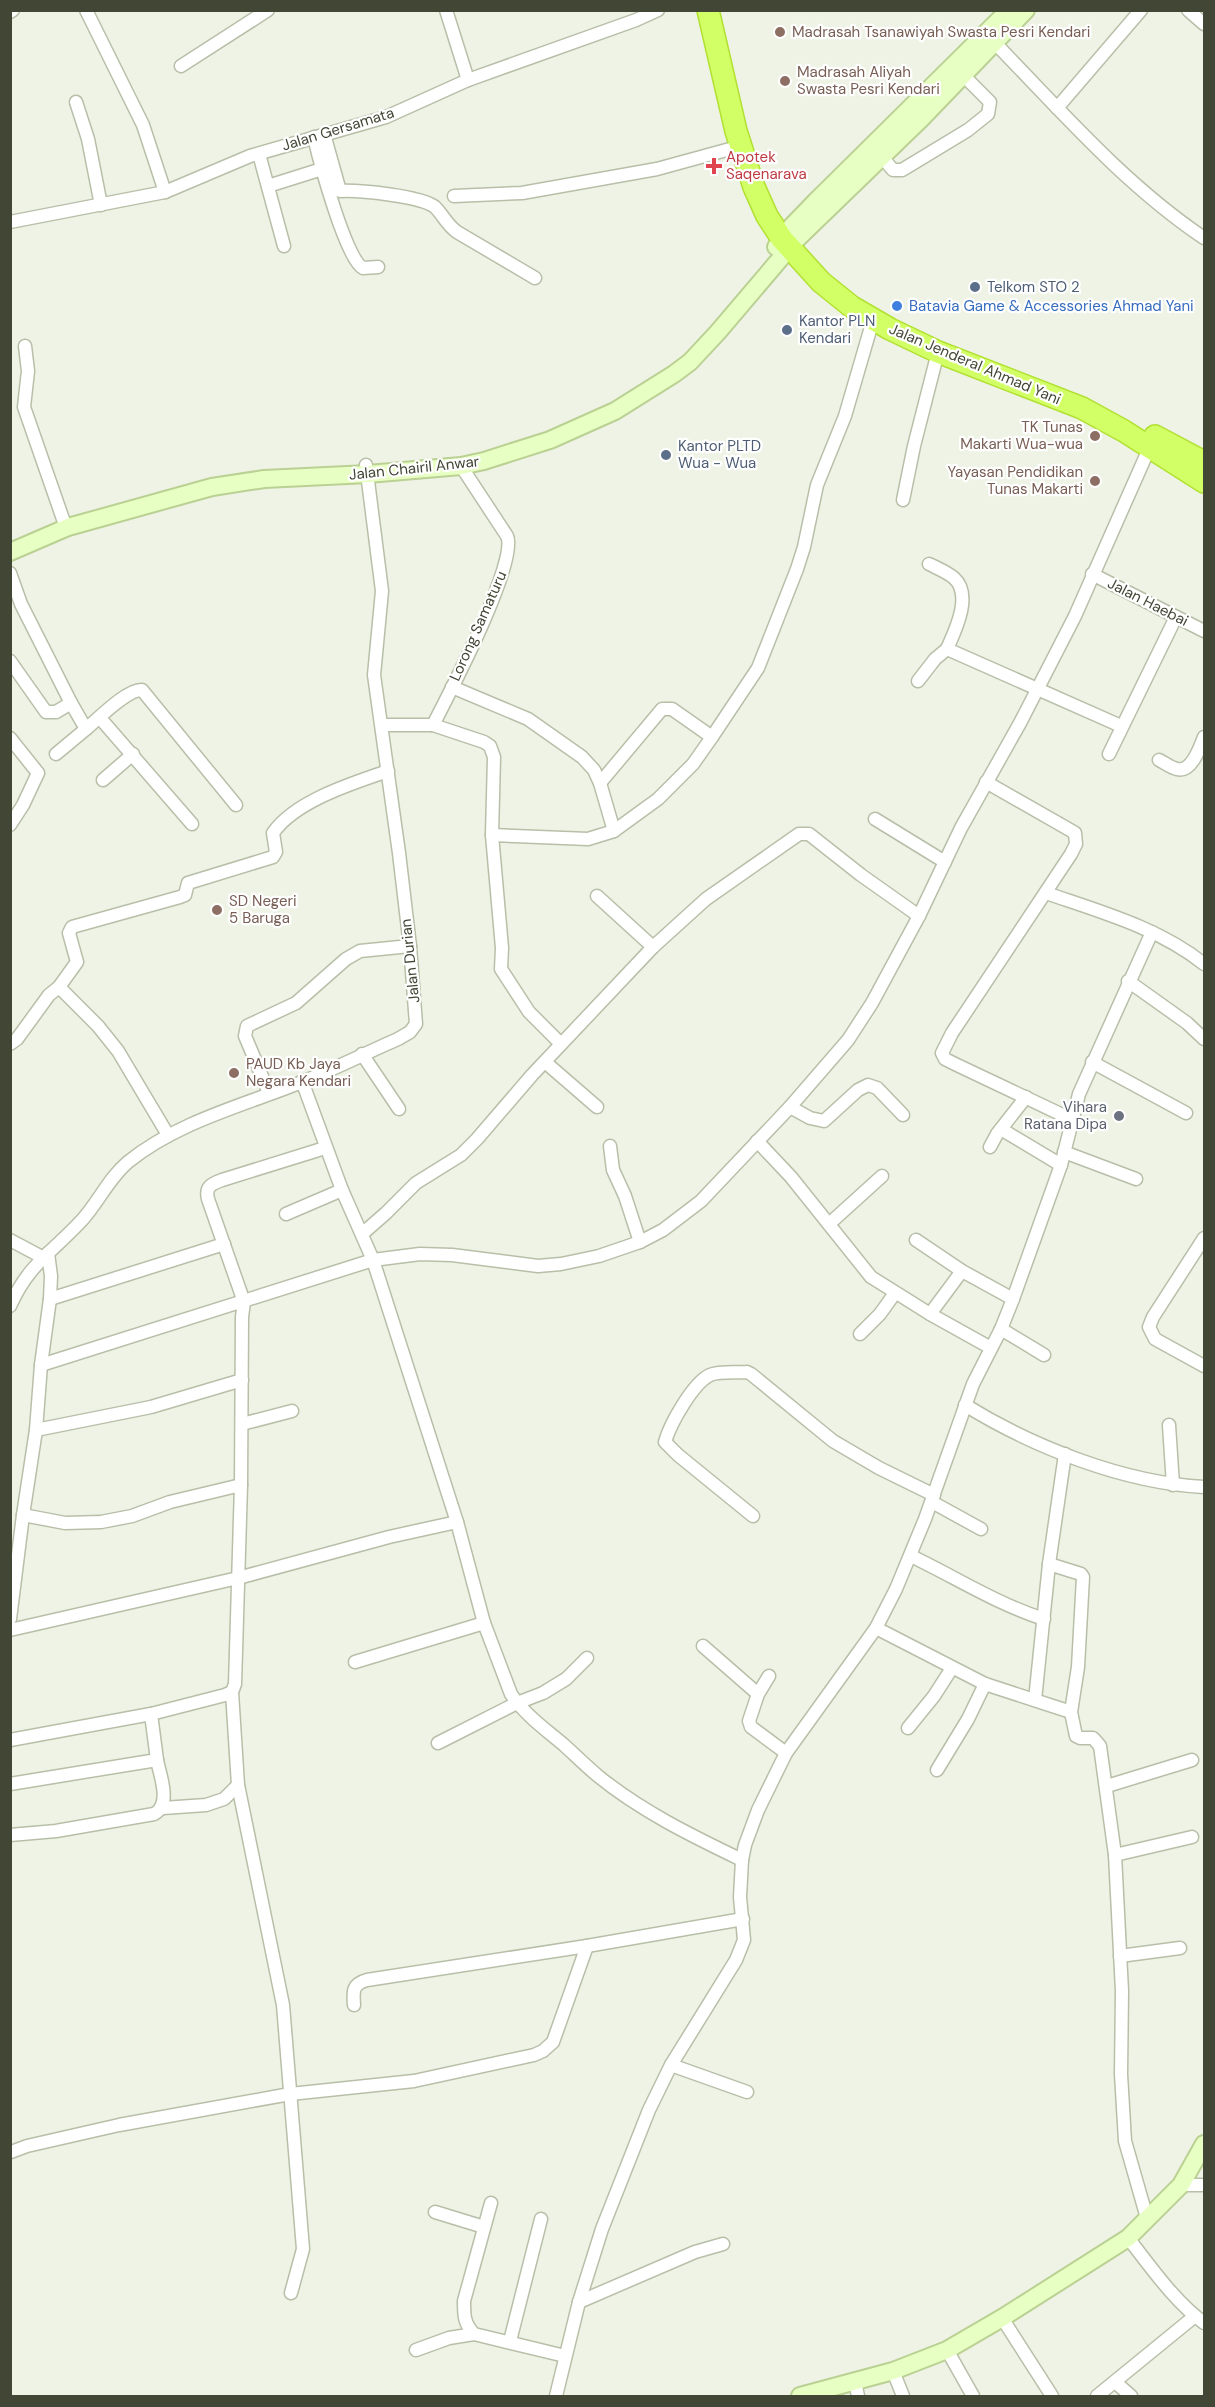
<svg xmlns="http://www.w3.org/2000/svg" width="1215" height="2407" font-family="'DM Sans',sans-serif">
	<rect width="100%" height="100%" fill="#eff3e6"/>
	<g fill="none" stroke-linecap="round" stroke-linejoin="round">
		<defs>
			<g id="street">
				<path d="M86,10l57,115 22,67"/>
				<path d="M446,10l22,70"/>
				<path d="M1188,10l16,14"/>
				<path d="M10,12l3,-2"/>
				<path d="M994,42c67,69 130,142 210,196"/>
				<path d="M181,66l87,-56"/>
				<path d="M76,102l12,37 13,66"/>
				<path d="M1057,108l84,-98"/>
				<path d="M324,134l16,57c19,-1 81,5 95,16 8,8 12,18 22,25l78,46"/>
				<path d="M314,137c5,22 32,123 49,131l15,-1"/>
				<path d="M259,154l25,92"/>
				<path d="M882,157l11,13h9l66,-40 20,-16 2,-12 -27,-27"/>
				<path d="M268,186l54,-17"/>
				<path d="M454,196l68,-3 135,-24 84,-23"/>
				<path d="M10,222l155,-30 85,-36 136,-39 82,-37 168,-60 22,-10"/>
				<path d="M25,346l3,25 -4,36 40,115"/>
				<path d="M903,500l11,-54 24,-94"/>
				<path d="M929,564c8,4 18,8 25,14 19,17 1,53 -7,71l174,77"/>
				<path d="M10,573l11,31 50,99 -15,9h-10l-36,-51"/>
				<path d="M1092,574l112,57"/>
				<path d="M918,681l17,-22 12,-10"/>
				<path d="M452,687l76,32 54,38 12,13 6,13 14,48"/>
				<path d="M71,703l15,26c12,-10 41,-40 56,-39l94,115"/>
				<path d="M100,718l92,106"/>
				<path d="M382,725h51l51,17 6,4 4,11 -2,78 10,113 -1,21 28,43 32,32"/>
				<path d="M433,725c15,-29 86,-164 74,-189l-46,-70"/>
				<path d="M10,738l28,35 -15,32 -13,20"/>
				<path d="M56,754l30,-25"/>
				<path d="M1109,754l67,-137"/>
				<path d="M1159,760c6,3 12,8 18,9 15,4 23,-22 27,-32"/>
				<path d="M103,780l30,-26"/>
				<path d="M986,782l84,48 5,3 1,11 -5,10 -119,179 -10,20 3,6 12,6 116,55"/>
				<path d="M600,783l62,-74h10l40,28"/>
				<path d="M875,819l70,43"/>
				<path d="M492,835l96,4 26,-8 44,-32 35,-35 19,-27 46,-69 39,-99 7,-22 13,-62 28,-69 28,-96"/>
				<path d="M1046,893c55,19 113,35 158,71"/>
				<path d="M597,896l56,51"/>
				<path d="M1128,981l59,42 17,16"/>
				<path d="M59,987l18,-25 -8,-29 3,-6 108,-30 5,-2 3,-12 85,-26 3,-5 -3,-19c22,-32 80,-50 115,-62"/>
				<path d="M10,1044l7,-5 32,-44 10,-8 39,39 20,25 50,84"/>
				<path d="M362,1054l37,55"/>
				<path d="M545,1062l52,45"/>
				<path d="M1092,1062l94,51"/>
				<path d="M302,1081l40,109 31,70 84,262 27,101 27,71c13,20 34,35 53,51 11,10 22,21 34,31 43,35 94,60 144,84"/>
				<path d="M269,1093l-24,-57 2,-10 49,-23 50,-44 14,-8 50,-5"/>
				<path d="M790,1107l20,11 14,3 34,-31 10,-5 9,3 26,27"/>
				<path d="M1001,1129l60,36"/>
				<path d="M757,1141l34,36 80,100 59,37 61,34"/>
				<path d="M610,1146l3,24 12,26 15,46"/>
				<path d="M990,1147l7,-13 29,-37"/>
				<path d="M1064,1152l72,27"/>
				<path d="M286,1214l56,-24"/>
				<path d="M829,1224l53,-48"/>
				<path d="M362,1234l24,-21 30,-30 45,-28 16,-16 55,-64 121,-128 53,-48 93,-65h10l52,41 58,41"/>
				<path d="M1204,1238l-51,79 -4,10 6,12 49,27"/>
				<path d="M10,1240l32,17"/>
				<path d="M916,1240l46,31 51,28"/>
				<path d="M48,1253l3,23 -1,23 174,-55"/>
				<path d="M10,1306c19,-43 43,-54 73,-87 16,-18 26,-41 45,-57 49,-40 116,-57 174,-80 32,-13 64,-29 96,-43l12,-7 6,-8 -6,-78 -11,-93 -25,-178 8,-84 -16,-126"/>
				<path d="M930,1314l32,-43"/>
				<path d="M1001,1329l43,26"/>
				<path d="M860,1334l20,-20 15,-21"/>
				<path d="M41,1365l9,-66"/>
				<path d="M965,1405c68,42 159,78 239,82"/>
				<path d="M242,1424l50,-13"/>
				<path d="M1169,1425l4,60"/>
				<path d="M36,1430l115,-23 91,-27"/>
				<path d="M932,1502l49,27"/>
				<path d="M23,1515l42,8 36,-1 31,-6 38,-14 71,-17"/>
				<path d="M753,1516l-75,-61 -13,-13c5,-18 28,-59 45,-67 9,-4 26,-2 37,-3l4,2 82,67 46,27 55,27"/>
				<path d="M911,1556c44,21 86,48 133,63"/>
				<path d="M1049,1564l16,-110"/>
				<path d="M10,1619l13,-104 13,-85 5,-65 332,-105 47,-6 32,1 86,11 23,-2 38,-8 41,-14 23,-12 38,-29 89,-94 58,-67 24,-37 47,-87 42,-88 59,-105 55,-107 77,-174"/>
				<path d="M876,1628l109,56 86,28"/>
				<path d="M10,1630l228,-52 151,-41 68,-15"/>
				<path d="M703,1646l55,48"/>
				<path d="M355,1662l129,-39"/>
				<path d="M769,1676l-11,18 -9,27 2,6 35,26"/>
				<path d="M232,1692l6,93 45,220 20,244 -12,44"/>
				<path d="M1035,1700l14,-136 32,10 2,3 -5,90 -7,45 5,24 4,2h13l7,8 15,109 7,136 -1,83 4,67 22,77"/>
				<path d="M151,1714l74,-19 7,-3 3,-8 6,-199 1,-168 2,-15 -36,-103c-3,-12 3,-15 14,-19l103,-32"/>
				<path d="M908,1728l26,-32 18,-28"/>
				<path d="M10,1740l141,-26 6,46 -147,24"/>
				<path d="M438,1743l79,-40 26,-10 23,-14 21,-21"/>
				<path d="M937,1770l31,-51 17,-35"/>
				<path d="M1107,1786l85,-26"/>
				<path d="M163,1808l43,-3 18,-6 14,-14"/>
				<path d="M10,1835l46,-4 98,-17c18,-10 6,-38 3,-54"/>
				<path d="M1115,1855l77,-18"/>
				<path d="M1120,1956l60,-8"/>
				<path d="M354,2005c-1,-13 -2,-21 13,-25l220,-34 156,-27"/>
				<path d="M671,2065l76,27"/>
				<path d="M11,2152l16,-6 92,-21 171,-31 124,-13 120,-26 9,-4 10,-9 34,-96"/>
				<path d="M1181,2185h23"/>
				<path d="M491,2203l-27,98c0,15 0,22 10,33l91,22"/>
				<path d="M435,2212l49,15"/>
				<path d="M1128,2238c23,29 46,63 76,85"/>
				<path d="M579,2302l116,-50 28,-8"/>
				<path d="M1002,2318l50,78"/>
				<path d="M510,2341l31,-122"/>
				<path d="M416,2350l33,-12 25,-4"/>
				<path d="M947,2350l26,46"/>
				<path d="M893,2371l10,25"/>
				<path d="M855,2382l3,14"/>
				<path d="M1115,2382l16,14"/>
				<path d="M556,2396l23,-94 23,-73 47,-119 22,-45 65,-105 8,-20 -4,-43 2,-37 3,-15 13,-35 28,-57 90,-125 20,-39 29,-70 48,-135 28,-55 12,-30 48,-134 18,-71 73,-162"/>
				<path d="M1097,2396l98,-80"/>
			</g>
			<g id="secondary">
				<path d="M776,247l13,-18 27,-28 193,-191"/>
				<path d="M10,552l58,-25 144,-40 52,-8 104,-5 93,-8 23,-5 66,-21 65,-29 59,-37 16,-12 28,-30 79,-93 125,-121 104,-108"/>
				<path d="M800,2396l93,-25 54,-21 55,-32 126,-80 53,-53 23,-41"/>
			</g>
			<g id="highway">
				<path d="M708,10l28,121 18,56 13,29 15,23 39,43 31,25 38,22 48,23 144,56 42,23 80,51"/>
				<path d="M1155,436l49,26"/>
			</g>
		</defs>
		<use href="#street" stroke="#b8bfa8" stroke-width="15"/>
		<use href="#secondary" stroke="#bad193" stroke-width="20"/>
		<use href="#highway" stroke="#b2e033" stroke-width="24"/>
		<use href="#street" stroke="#fff" stroke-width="12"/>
		<use href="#secondary" stroke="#e8ffc4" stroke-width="16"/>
		<use href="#highway" stroke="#d1ff65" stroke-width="21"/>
	</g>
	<g fill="#8d6e63" stroke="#fff" stroke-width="2">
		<circle cx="780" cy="32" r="6"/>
		<circle cx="785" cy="81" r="6"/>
		<circle cx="1095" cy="436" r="6"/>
		<circle cx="1095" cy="481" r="6"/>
		<circle cx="217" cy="910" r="6"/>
		<circle cx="234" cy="1073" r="6"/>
	</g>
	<path fill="#e0444e" stroke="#fff" stroke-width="2" d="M711 157h6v6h6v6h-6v6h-6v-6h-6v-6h6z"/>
	<g fill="#5c6f8a" stroke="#fff" stroke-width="2">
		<circle cx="975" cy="287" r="6"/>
		<circle cx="787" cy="330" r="6"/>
		<circle cx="666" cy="455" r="6"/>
	</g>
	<circle fill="#3f7fe0" stroke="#fff" stroke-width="2" cx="897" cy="306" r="6"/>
	<circle fill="#6b7280" stroke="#fff" stroke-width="2" cx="1119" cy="1116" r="6"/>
	<g text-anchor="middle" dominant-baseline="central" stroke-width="4.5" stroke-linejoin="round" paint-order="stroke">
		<g font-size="15" fill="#785e54" stroke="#fff" text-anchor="start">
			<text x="792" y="32">Madrasah Tsanawiyah Swasta Pesri Kendari</text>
			<text x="797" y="72">Madrasah Aliyah<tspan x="797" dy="17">Swasta Pesri Kendari</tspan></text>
			<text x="1083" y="427" text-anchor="end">TK Tunas<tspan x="1083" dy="17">Makarti Wua-wua</tspan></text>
			<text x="1083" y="472" text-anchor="end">Yayasan Pendidikan<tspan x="1083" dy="17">Tunas Makarti</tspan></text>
			<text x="229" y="901">SD Negeri<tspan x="229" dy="17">5 Baruga</tspan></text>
			<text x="246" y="1064">PAUD Kb Jaya<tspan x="246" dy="17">Negara Kendari</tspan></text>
		</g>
		<g font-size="15" fill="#424635" stroke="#fff">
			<text transform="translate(338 129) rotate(-17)">Jalan Gersamata</text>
			<text transform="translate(975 364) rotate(23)">Jalan Jenderal Ahmad Yani</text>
			<text transform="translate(414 468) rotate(-6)">Jalan Chairil Anwar</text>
			<text transform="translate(1148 602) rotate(27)">Jalan Haebai</text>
			<text transform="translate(478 626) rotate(-66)">Lorong Samaturu</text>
			<text transform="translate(410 961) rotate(-96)">Jalan Durian</text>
		</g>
		<g font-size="15" fill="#be3a42" stroke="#fff" text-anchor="start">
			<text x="726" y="157">Apotek<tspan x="726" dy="17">Saqenarava</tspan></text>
		</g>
		<g font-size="15" fill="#4e5e75" stroke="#fff" text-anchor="start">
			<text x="987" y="287">Telkom STO 2</text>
			<text x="799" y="321">Kantor PLN<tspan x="799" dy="17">Kendari</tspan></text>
			<text x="678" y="446">Kantor PLTD<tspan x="678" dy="17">Wua - Wua</tspan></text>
		</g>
		<g font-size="15" fill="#366cbe" stroke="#fff" text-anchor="start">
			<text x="909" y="306">Batavia Game &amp; Accessories Ahmad Yani</text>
		</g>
		<g font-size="15" fill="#5b616d" stroke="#fff" text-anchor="end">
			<text x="1107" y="1107">Vihara<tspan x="1107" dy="17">Ratana Dipa</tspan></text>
		</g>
	</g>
	<rect width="1215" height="2407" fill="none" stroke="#424635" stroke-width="24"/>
</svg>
